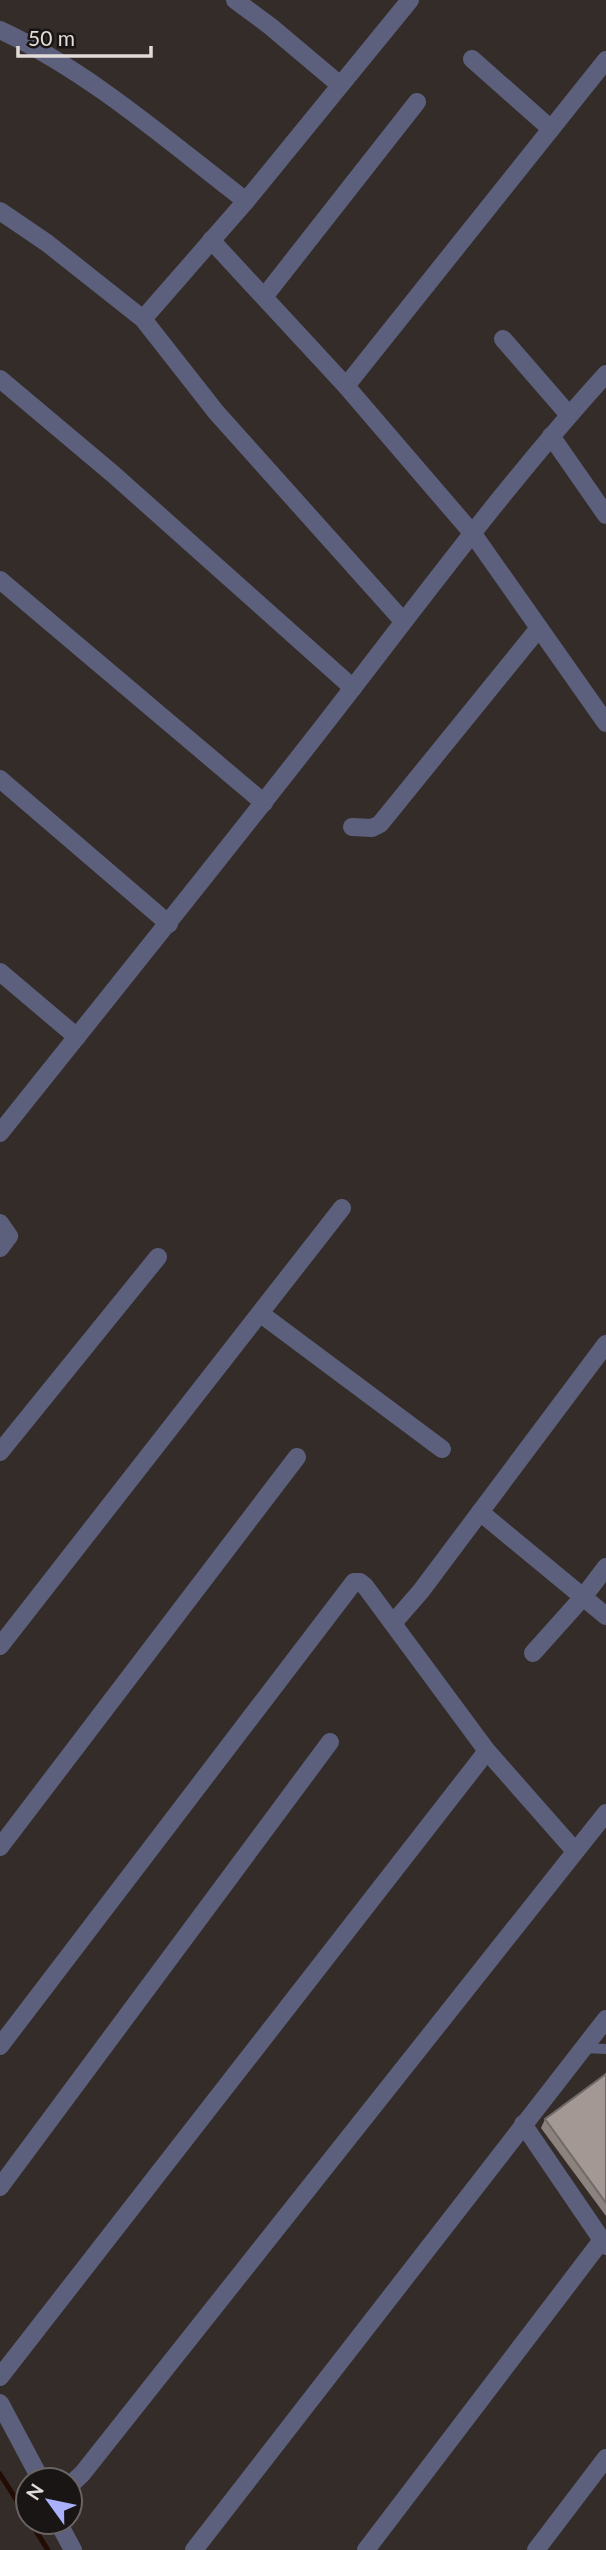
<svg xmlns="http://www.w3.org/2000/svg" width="606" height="2550" font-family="Lato,sans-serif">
	<rect width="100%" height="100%" fill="#342c28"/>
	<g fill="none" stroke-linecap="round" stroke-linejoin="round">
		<g stroke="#220c04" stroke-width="5">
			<path d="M0,2474l28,44"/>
			<path d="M30,2522l18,28"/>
		</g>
		<path stroke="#5d607d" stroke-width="10" d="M583,2048l23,1"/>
		<g stroke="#5d607d" stroke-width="18">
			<path d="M235,0l35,26 70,59"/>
			<path d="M0,30c90,42 168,111 246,171"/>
			<path d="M472,59l79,70"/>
			<path d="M0,211l47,32 96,76 73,93 187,209"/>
			<path d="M211,240l135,146 127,148 133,189"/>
			<path d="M264,297l153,-195"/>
			<path d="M143,319l103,-118 164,-201"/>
			<path d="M503,339l66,76"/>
			<path d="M0,379l113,95 240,214"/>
			<path d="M346,386l260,-326"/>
			<path d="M551,436l55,79"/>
			<path d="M0,580l264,223"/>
			<path d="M0,779l169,145"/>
			<path d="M352,827l20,1 8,-4 159,-196"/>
			<path d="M0,972l77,65"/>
			<path d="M0,1133c110,-138 220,-274 328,-413 91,-117 179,-237 278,-346"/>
			<path d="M0,1223l9,13 -9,12"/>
			<path d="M261,1314l181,135"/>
			<path d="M0,1452l158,-195"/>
			<path d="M480,1512l126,104"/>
			<path d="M394,1622l27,-31 185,-247"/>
			<path d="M0,1646l342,-438"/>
			<path d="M533,1653l51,-57 22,-29"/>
			<path d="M0,1847l297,-390"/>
			<path d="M0,2046l354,-464h6l5,4 122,165 88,100"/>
			<path d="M523,2124l83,122"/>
			<path d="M0,2187l330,-445"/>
			<path d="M0,2377l487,-626"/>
			<path d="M0,2403l41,77"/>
			<path d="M70,2485l12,-11 524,-661"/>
			<path d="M58,2522l15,28"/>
			<path d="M194,2550l412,-531"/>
			<path d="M366,2550l236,-310"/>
			<path d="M536,2550l70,-92"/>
		</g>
	</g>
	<path fill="#8c837f" d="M606,2074v142l-65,-88 4,-9z"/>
	<path fill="#a39894" stroke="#726a68" stroke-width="2" d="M606,2074v129l-61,-84z"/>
	<g transform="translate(49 2501) rotate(303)"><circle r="33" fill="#191514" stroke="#696463" stroke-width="2"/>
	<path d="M0-5L12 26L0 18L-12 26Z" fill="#a9b0fc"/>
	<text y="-10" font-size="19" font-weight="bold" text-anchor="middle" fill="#e1dbd9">N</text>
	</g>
	<path d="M18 46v10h133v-10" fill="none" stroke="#e1dbd9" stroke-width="3.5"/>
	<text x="28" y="46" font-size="21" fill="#e1dbd9" stroke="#191514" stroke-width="5" paint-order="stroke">50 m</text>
</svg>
